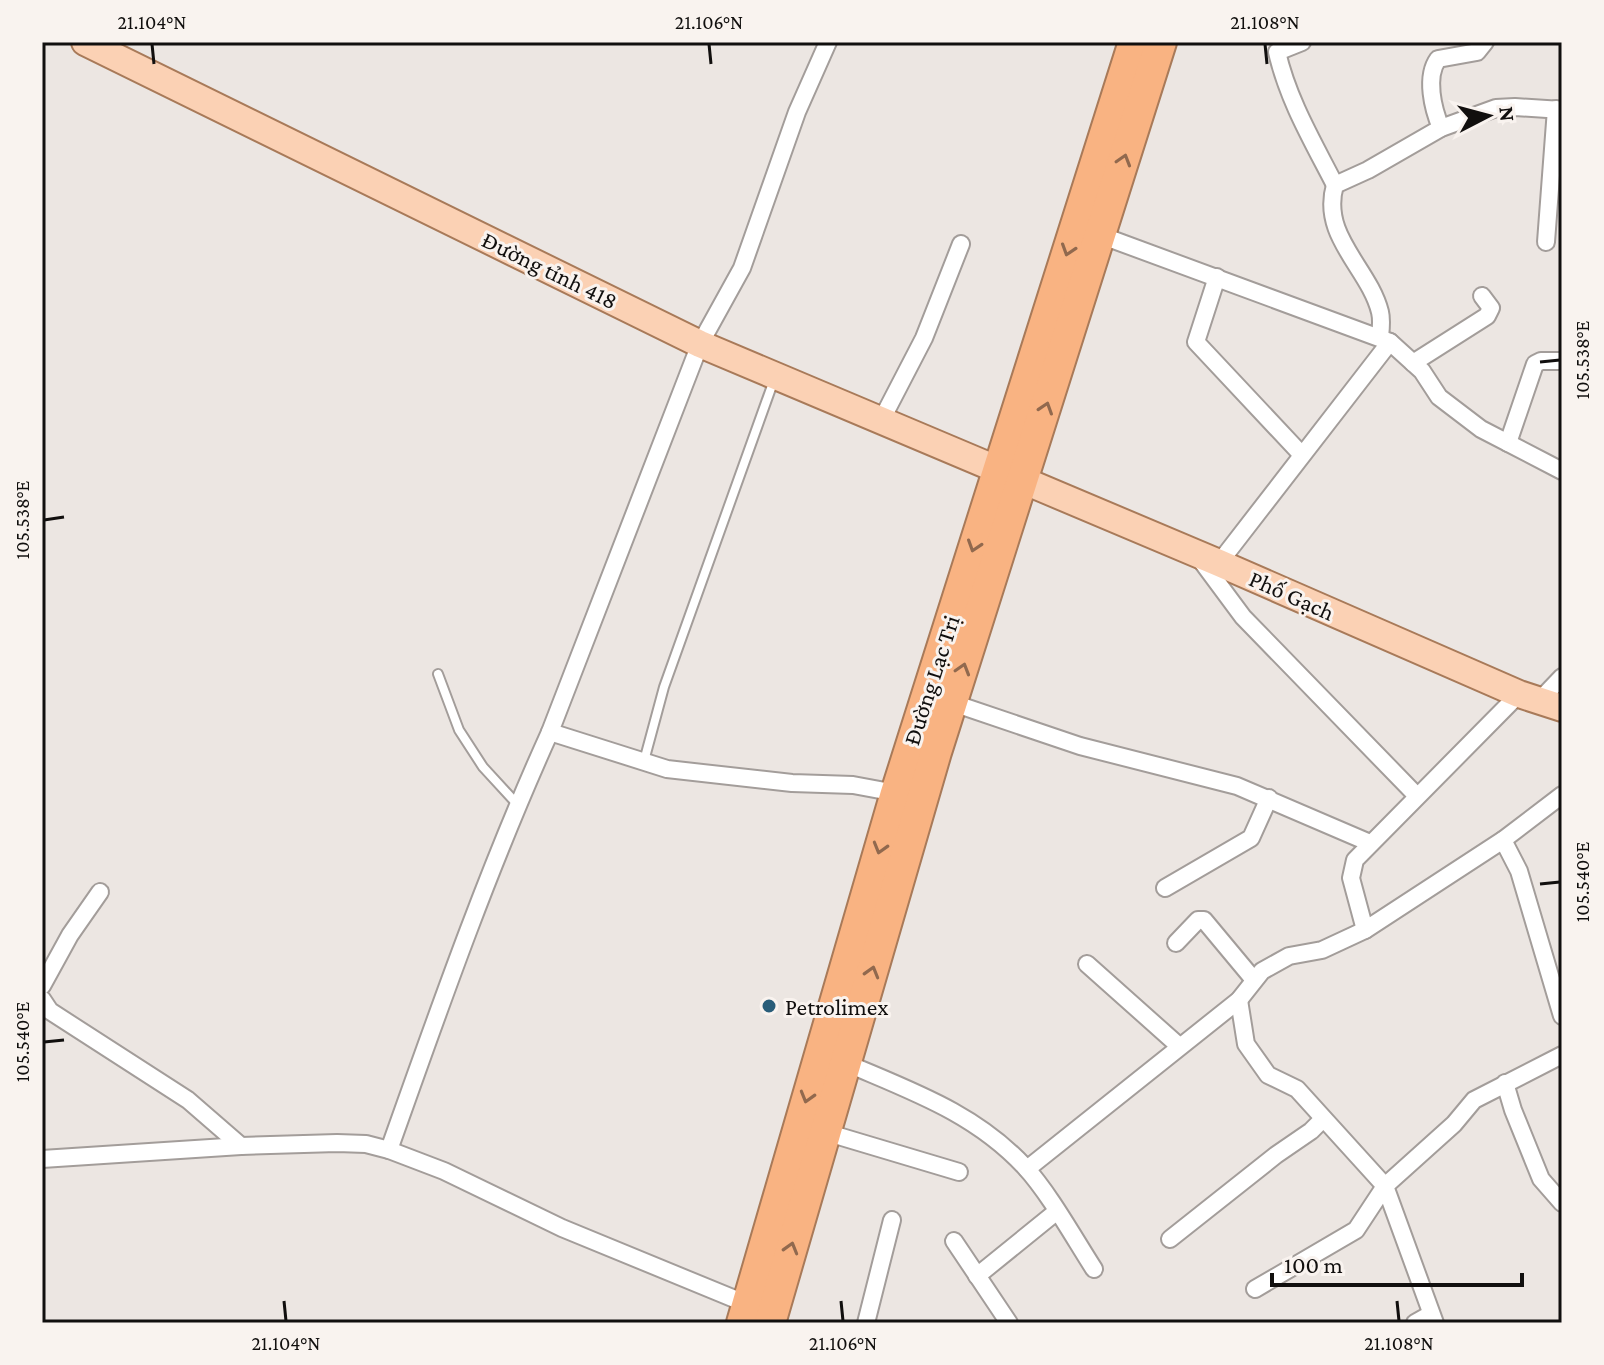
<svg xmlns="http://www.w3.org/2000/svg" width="1604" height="1365" font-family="'Crimson Pro',serif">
	<rect width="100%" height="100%" fill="#ece6e2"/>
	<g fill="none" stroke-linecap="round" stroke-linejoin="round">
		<defs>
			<g id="lane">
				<path d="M438,674l21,56 24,37 34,37"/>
				<path d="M644,761l20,-74 110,-307"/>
			</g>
			<g id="street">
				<path d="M828,42l-31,70 -55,156 -42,76 -150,388 117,37 125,14 61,2 43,8"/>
				<path d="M1302,42l-25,10c11,48 36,90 58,133"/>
				<path d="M1441,128c-8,-19 -16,-51 -3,-69l39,-7 8,-10"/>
				<path d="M1100,235l290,107 32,29 17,26 42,32 81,42"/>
				<path d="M1546,242l10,-133"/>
				<path d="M1217,277l-21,65 106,113"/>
				<path d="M1380,337c1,-9 2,-17 0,-25 -11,-44 -60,-76 -45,-127l33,-15 73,-42 55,-20 19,-1 47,3"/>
				<path d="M1413,363l74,-47 4,-8 -9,-12"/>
				<path d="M882,419l42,-81 37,-94"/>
				<path d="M1508,443l27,-79 6,-3h21"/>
				<path d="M1197,555l46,62 174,179"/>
				<path d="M1219,563l171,-221"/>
				<path d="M1539,701l23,-24"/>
				<path d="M953,703l127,43 157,40 133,57"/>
				<path d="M1503,840l16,31 43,145"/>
				<path d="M1165,888l86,-50 18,-40"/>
				<path d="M1365,930l-14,-52 4,-18 164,-166"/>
				<path d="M1176,943l22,-23h6l50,60"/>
				<path d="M1087,964l92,82"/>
				<path d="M42,986l28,-51 30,-43"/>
				<path d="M42,999l8,12 138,89 53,46"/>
				<path d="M1239,1000l7,44 22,31 29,14 88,97 -29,44 -101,59"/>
				<path d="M846,1063c65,28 129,50 179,104 24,26 49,71 69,102"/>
				<path d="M1505,1083l8,27 28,69 21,24"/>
				<path d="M825,1132l134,40"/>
				<path d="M389,1150c50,-141 99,-281 161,-418"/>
				<path d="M42,1159l199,-13 96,-3 29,1 23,6 55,21 118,57 185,76"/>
				<path d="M1027,1169l212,-169 23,-29 27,-15 33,-6 43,-20 138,-90 59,-45"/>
				<path d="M1170,1239l106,-84 35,-24 12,-12"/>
				<path d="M954,1241l55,82"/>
				<path d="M977,1276l79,-64"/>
				<path d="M866,1323l26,-103"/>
				<path d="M1415,1323l16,-9"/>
				<path d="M1435,1323l-50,-137 69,-62 20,-24 88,-45"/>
			</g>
			<path id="primary" d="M85,42l615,302 519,219 300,131 43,14"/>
			<g id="highway">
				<path d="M742,1323l154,-530 238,-751"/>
				<path d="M770,1323l166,-571 225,-710"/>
			</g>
		</defs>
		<use href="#lane" stroke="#a39d9a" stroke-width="12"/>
		<use href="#street" stroke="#a39d9a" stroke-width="20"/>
		<use href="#primary" stroke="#a87a59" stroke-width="30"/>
		<use href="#highway" stroke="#a87a59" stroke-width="34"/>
		<use href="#lane" stroke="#fff" stroke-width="8"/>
		<use href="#street" stroke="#fff" stroke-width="16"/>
		<use href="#primary" stroke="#fbd1b4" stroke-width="26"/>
		<use href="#highway" stroke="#f9b382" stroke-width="30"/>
	</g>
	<defs><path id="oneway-chevron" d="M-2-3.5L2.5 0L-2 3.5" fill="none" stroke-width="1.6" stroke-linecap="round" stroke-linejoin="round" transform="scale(2)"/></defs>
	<g stroke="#91694e">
		<use href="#oneway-chevron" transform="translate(1124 160) rotate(-73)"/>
		<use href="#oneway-chevron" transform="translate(1068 250) rotate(108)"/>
		<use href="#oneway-chevron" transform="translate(1046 408) rotate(-72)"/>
		<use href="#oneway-chevron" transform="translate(974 546) rotate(108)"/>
		<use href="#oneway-chevron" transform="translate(963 669) rotate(-73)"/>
		<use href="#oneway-chevron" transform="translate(880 848) rotate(106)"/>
		<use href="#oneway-chevron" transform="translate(872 972) rotate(-74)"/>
		<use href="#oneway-chevron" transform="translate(807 1097) rotate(106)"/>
		<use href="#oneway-chevron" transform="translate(791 1248) rotate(-74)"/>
	</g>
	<path fill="none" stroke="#110f0e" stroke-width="3" d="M152,44l2,20M709,44l2,20M1265,44l2,20M1540,362l20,-2M44,520l20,-3M1540,884l20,-2M44,1042l20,-2M284,1301l2,20M841,1301l2,20M1397,1301l2,20"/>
	<circle fill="#295d79" stroke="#f9f3ef" stroke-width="3" cx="769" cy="1006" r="8"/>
	<g text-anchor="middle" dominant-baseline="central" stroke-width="6" stroke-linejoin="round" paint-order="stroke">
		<g font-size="24" fill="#110f0e" stroke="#f9f3ef">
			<text transform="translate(550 270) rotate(26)">Đường tỉnh 418</text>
			<text transform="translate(1292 595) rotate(24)">Phố Gạch</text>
			<text transform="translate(931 680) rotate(-72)">Đường Lạc Trị</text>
		</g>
		<g font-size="24" fill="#110f0e" stroke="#f9f3ef" text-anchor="start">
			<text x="785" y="1006">Petrolimex</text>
		</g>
	</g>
	<rect width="1604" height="1365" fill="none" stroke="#f9f3ef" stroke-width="88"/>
	<g transform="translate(1488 116) rotate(84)" stroke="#f9f3ef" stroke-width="6" paint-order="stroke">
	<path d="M0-6L14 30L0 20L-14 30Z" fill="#110f0e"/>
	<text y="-12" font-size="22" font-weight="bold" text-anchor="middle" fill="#110f0e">N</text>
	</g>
	<path d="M1272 1273v12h250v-12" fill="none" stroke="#110f0e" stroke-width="4"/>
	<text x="1284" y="1273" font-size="24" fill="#110f0e" stroke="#f9f3ef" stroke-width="6" paint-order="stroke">100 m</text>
	<rect x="44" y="44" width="1516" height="1277" fill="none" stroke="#110f0e" stroke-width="3"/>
	<g font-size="20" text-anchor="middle" fill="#110f0e">
		<text x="152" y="29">21.104°N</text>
		<text x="709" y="29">21.106°N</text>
		<text x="1265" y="29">21.108°N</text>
		<text transform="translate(1582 360) rotate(-90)" y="7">105.538°E</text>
		<text transform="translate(22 520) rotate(-90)" y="7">105.538°E</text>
		<text transform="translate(1582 882) rotate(-90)" y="7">105.540°E</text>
		<text transform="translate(22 1042) rotate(-90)" y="7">105.540°E</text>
		<text x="286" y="1350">21.104°N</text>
		<text x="843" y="1350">21.106°N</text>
		<text x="1399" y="1350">21.108°N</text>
	</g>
</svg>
